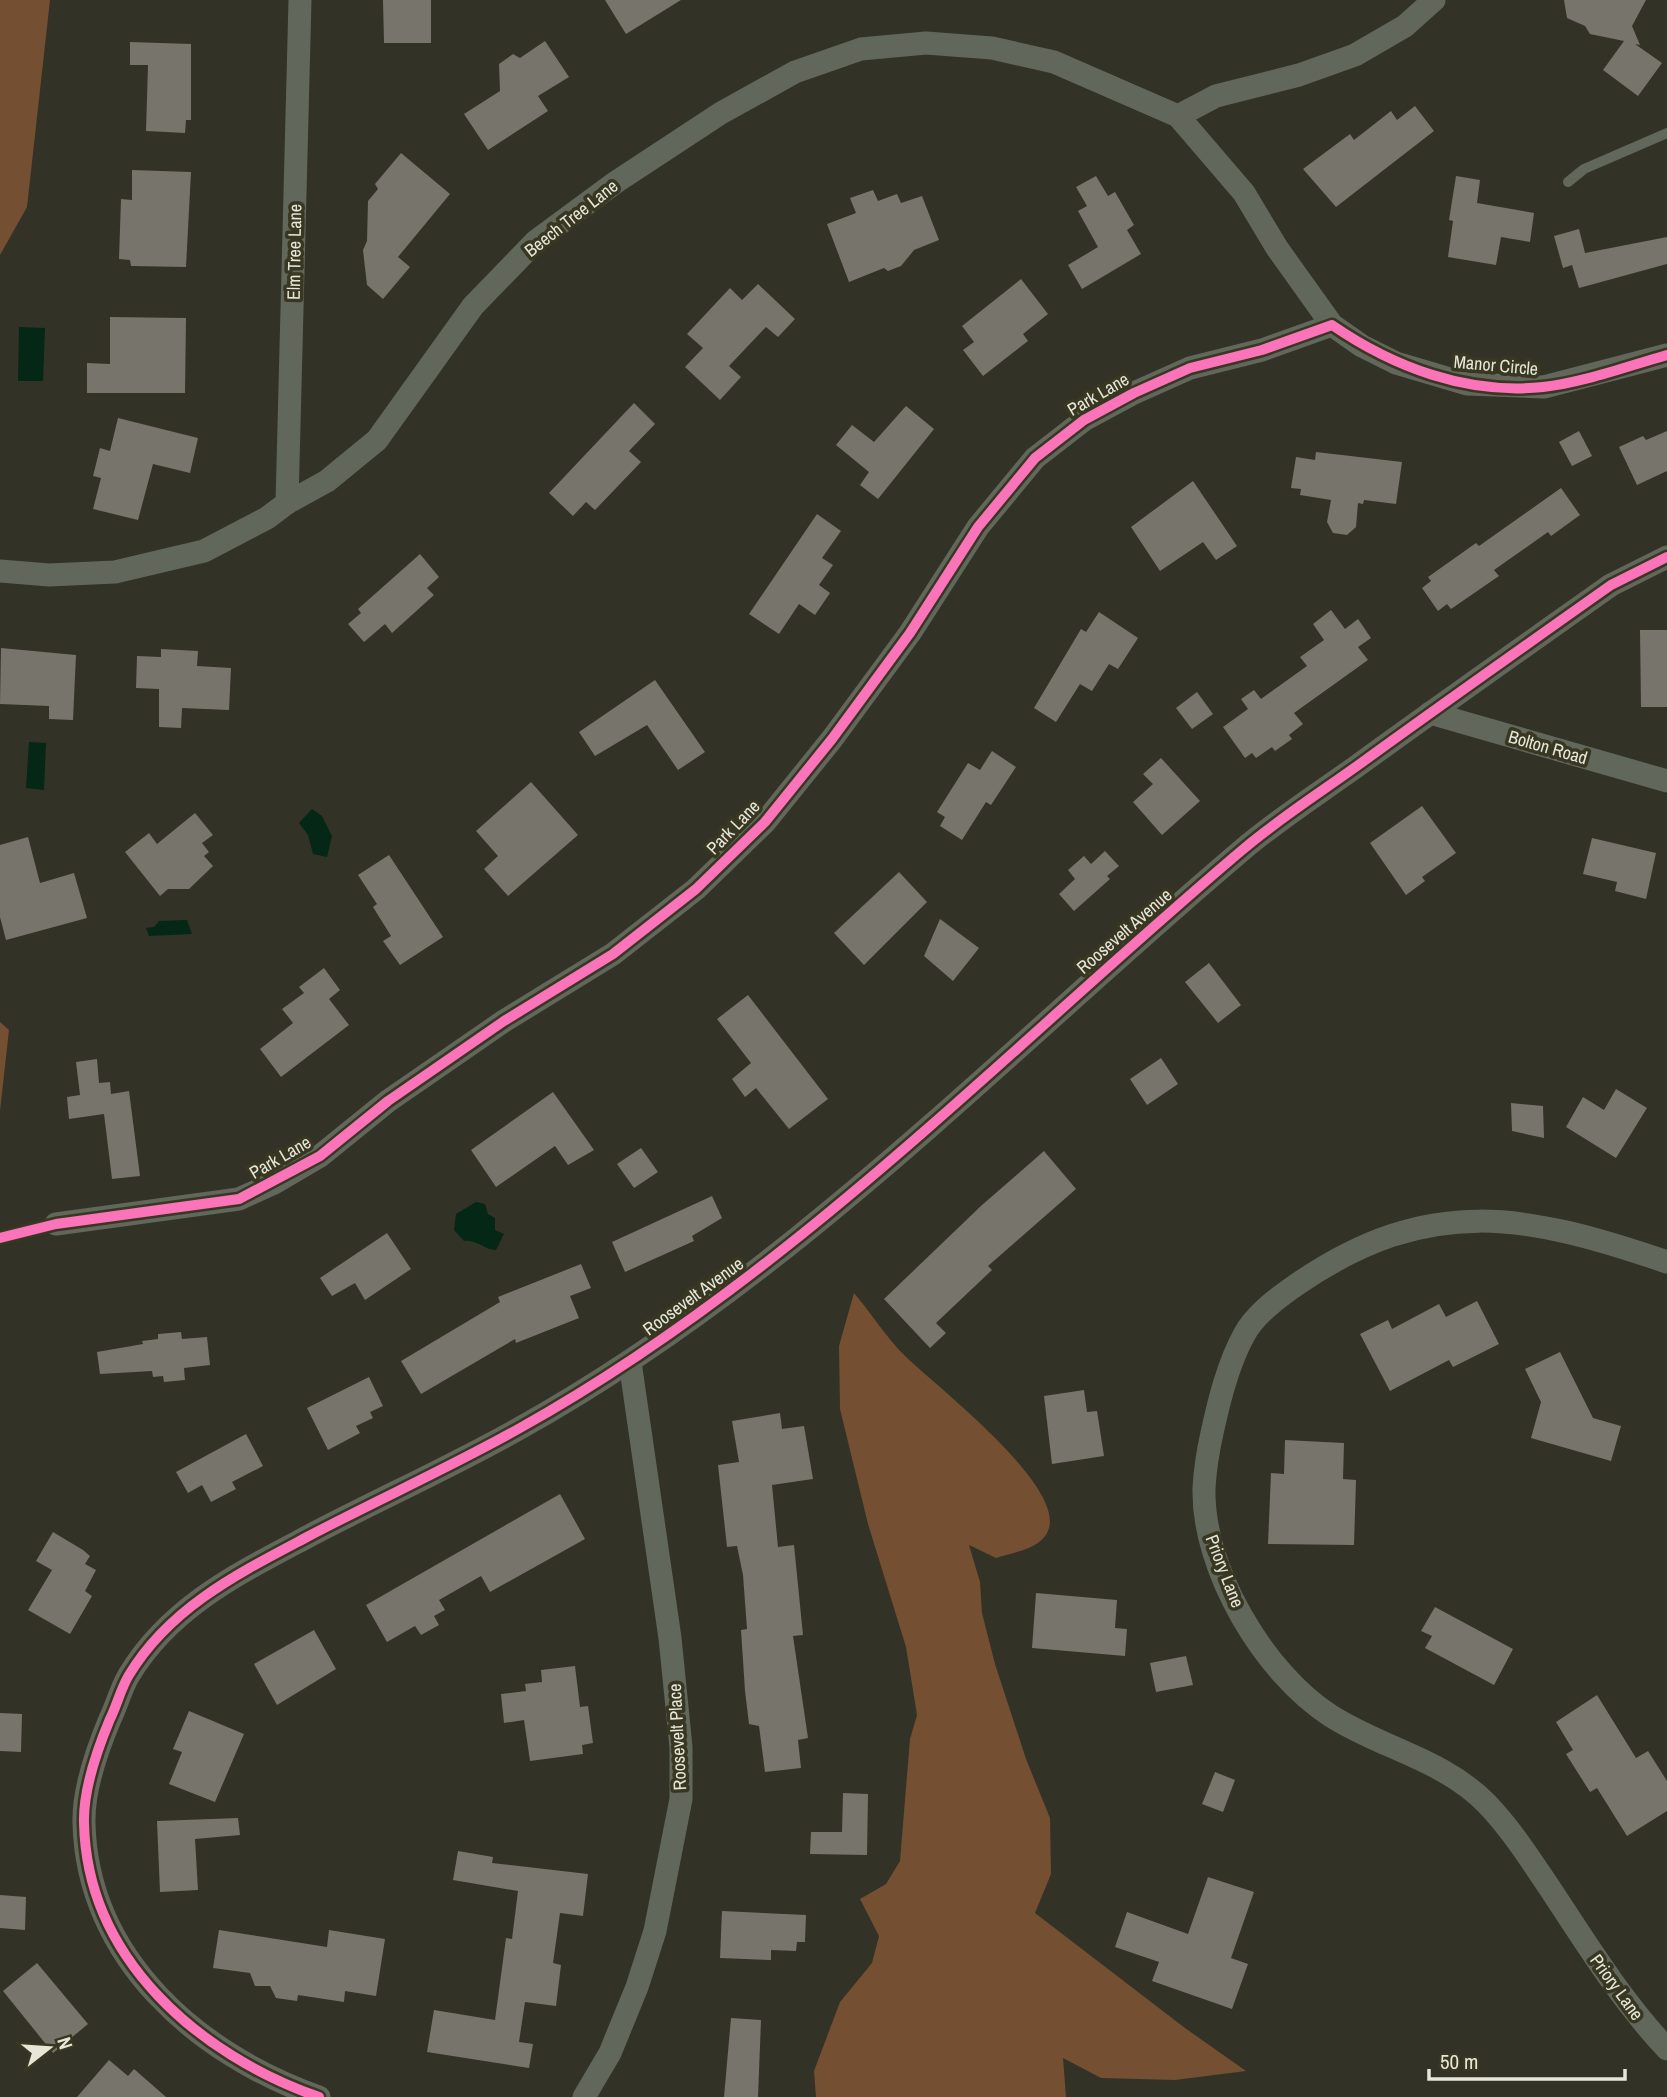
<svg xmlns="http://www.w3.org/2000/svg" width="1667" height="2097" font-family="'Archivo Narrow',sans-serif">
	<rect width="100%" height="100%" fill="#333227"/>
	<g fill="#744f32">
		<path d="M0,0h50l-23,207 -27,48z"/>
		<path d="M0,1022l9,8 -9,81z"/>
		<path d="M854,1293c17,20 32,44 51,63 31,30 157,127 144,172 -6,21 -35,24 -53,30l-27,-13 11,37 2,31 13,51 31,95 24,59 1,56 -16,39 150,115 61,43 -71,9 -74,-2 -38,-20 3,39h-250l-2,-26 26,-69 32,-39 7,-27 -19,-37 26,-15 14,-23 10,-122 7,-24 -11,-68 -38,-123 -28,-115 -1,-63z"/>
	</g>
	<g fill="#052715">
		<path d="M19,327l26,1 -2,53h-25z"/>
		<path d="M29,742l17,1 -2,47 -18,-2z"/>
		<path d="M312,809l10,7 10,20 -5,21 -14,-3 -5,-19 -9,-12z"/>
		<path d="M184,920h3l5,14 -43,2 -3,-8 8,-1 5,-6z"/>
		<path d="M476,1202l9,2 3,10 7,4v12l9,4 -8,16c-12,0 -19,-11 -32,-9l-10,-11 2,-16z"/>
	</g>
	<g fill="#77746b">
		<path d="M383,0h48v43h-47z"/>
		<path d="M605,0h76l-55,34z"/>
		<path d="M1564,0h82l-14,26 8,19 -5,-1 27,19 -24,33 -35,-26 21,-29 -34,-7 -5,-8 -18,-8z"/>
		<path d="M545,41l24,36 -31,19 10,15 -60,39 -24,-36 36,-23 -1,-27 14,-10 7,4z"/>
		<path d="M130,42l61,2v76h-5l-1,13 -39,-2 2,-66h-18z"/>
		<path d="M1415,106l19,25 -98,76 -33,-38 47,-35 4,6 37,-29 6,9z"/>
		<path d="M401,153l49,41 -52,63 12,10 -27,32 -16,-14 -4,-35 4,-9 1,-40 10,-12 -3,-5z"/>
		<path d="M132,170l59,2 -5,95 -55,-1 -1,-6 -11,-1 2,-60 11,1z"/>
		<path d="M1096,176l12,20 7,-4 19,33 -7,5 14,24 -59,35 -14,-24 30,-18 -20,-36 9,-5 -11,-19z"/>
		<path d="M1456,176l24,4 -3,23 57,10 -4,29 -29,-5 -5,28 -48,-8 5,-36 -4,-1z"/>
		<path d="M873,190l5,11 19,-7 4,9 21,-7 17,44 -25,10 -13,16 -13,5 -4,-3 -35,14 -22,-58 29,-11 -6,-15z"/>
		<path d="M1579,229l6,24 82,-16v27l-88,24 -7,-23 -9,3 -9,-32z"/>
		<path d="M1021,279l27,35 -25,20 5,7 -45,35 -20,-26 11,-8 -12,-16z"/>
		<path d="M758,284l37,35 -17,18 -12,-10 -37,39 12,11 -21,23 -35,-33 18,-19 -16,-14 43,-46 12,12z"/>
		<path d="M110,317l76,1 -1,75h-98v-30l23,1z"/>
		<path d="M634,403l21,21 -26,27 12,11 -46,48 -9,-8 -13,14 -24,-23z"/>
		<path d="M906,406l28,23 -56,70 -18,-14 9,-13 -33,-27 16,-20 22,17z"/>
		<path d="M118,418l80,20 -8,35 -37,-9 -15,56 -45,-11 8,-31 -8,-2 7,-28 10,3z"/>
		<path d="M1579,431l13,25 -20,10 -13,-24z"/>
		<path d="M1667,431v40l-30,14 -18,-38 24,-11 3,4z"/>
		<path d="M1316,452l86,10 -6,42 -32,-4 -1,4 -5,-1 -2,24 -9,8 -14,-2 -6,-11 4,-22 -31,-5 1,-6 -10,-1 5,-31 19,3z"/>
		<path d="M1193,481l44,65 -21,14 -13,-18 -43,29 -29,-44z"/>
		<path d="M1561,488l19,27 -29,21 -3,-4 -54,38 5,6 -48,33 -4,-5 -9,7 -16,-23 9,-7 -3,-4 48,-34 3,3z"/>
		<path d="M817,514l24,17 -19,27 11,7 -14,20 11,8 -15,22 -16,-11 -20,30 -30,-20z"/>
		<path d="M420,554l19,23 -12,11 7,7 -42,38 -7,-9 -21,18 -16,-18 13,-11 -3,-4z"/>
		<path d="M1331,610l14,19 13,-10 13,19 -13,9 10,13 -74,53 9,11 -14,11 3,4 -17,12 -3,-4 -16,11 -4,-5 -7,5 -22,-31 25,-18 -7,-10 13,-9 7,9 46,-33 -7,-9 24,-17 -11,-16z"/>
		<path d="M1099,612l39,26 -20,31 -9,-5 -17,27 -12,-7 -24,38 -22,-14 47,-79 5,3z"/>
		<path d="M1640,630h27v77h-26z"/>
		<path d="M1,648l75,7 -3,65 -24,-1v-13l-49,-2z"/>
		<path d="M161,649l37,2 -1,15 34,2 -2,42 -47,-2 -1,20 -22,-1v-38l-23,-1 1,-32 24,1z"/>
		<path d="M655,680l50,72 -27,18 -31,-45 -52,31 -16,-24z"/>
		<path d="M1197,692l16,22 -21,15 -16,-21z"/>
		<path d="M992,751l24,16 -25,38 -5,-3 -24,38 -22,-14 5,-9 -8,-5 31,-49 12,7z"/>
		<path d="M1161,758l39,43 -38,34 -29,-33 20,-18 -10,-10z"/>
		<path d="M531,782l47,53 -70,61 -24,-27 14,-13 -22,-25z"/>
		<path d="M1422,806l34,47 -34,24 3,4 -19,14 -36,-52z"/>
		<path d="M195,813l18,22 -11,8 7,9 -5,4 9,10 -24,23h-21l-8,7 -35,-44 24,-19 8,11z"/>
		<path d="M28,837l12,46 34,-10 13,45 -81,22 -6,-23v-72z"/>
		<path d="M1592,838l64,15 -10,46 -31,-8 2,-9 -34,-8z"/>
		<path d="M1105,851l14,15 -12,10 3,3 -36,32 -15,-17 16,-15 -7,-9 16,-14 7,8z"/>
		<path d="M389,855l54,82 -43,28 -17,-24 8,-5 -18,-29 4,-3 -19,-29z"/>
		<path d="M899,872l28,30 -63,63 -30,-32z"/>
		<path d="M940,919l39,29 -26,33 -29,-25z"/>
		<path d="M1209,963l32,42 -23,18 -33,-41z"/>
		<path d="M324,968l16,22 -11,9 20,26 -68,52 -21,-28 33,-26 -11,-14 22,-16 -5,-6z"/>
		<path d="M748,995l80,104 -39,30 -33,-41 -11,9 -13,-18 19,-16 -34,-44z"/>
		<path d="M1161,1058l17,26 -31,21 -17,-26z"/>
		<path d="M97,1059l2,24 11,-1 1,12 18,-3 11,85 -28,3 -8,-65 -35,5 -2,-22 13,-2 -4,-33z"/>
		<path d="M1616,1089l31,19 -31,50 -50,-31 17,-30 21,13z"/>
		<path d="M553,1092l41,58 -26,15 -13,-19 -59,41 -25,-37z"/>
		<path d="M1511,1103l32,3 1,32 -32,-7z"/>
		<path d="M641,1148l17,24 -24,16 -17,-24z"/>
		<path d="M1044,1151l32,38 -88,77 4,4 -56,53 10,10 -16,15 -46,-49 98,-94z"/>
		<path d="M712,1196l10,22 -30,18 2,5 -69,31 -13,-30z"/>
		<path d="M387,1233l24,36 -46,31 -10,-17 -23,13 -12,-18z"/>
		<path d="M581,1264l10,24 -21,8 9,22 -63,25 -1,-4 -94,55 -20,-33 99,-59 -2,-5z"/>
		<path d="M1477,1301l22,43 -46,23 -4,-7 -59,31 -30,-57 28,-14 4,9 47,-25 7,13z"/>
		<path d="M181,1332l1,7 25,-2 3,28 -26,3 1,12 -21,2 -1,-6 -10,1 -1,-6 -52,3 -3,-22 46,-8 -1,-3 16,-2v-5z"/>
		<path d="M1560,1352l33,66 28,8 -10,35 -80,-23 10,-36 -16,-33z"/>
		<path d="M369,1377l14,29 -13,6 3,6 -17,8 4,7 -32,17 -21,-42z"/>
		<path d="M1084,1390l3,22 10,-1 7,45 -52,8 -8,-68z"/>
		<path d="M780,1413l2,16 22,-3 9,53 -41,6 6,62 16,-2 9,90 -10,1 15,102 -10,2 3,28 -36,4 -6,-46 -10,-2 -4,-33 -4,-61 6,-1 -4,-54 -6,-29 -10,1 -9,-82 21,-3 -7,-41z"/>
		<path d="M246,1434l17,32 -31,16 4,7 -25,13 -9,-17 -14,8 -12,-21z"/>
		<path d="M1285,1440l59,3 -1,36 13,1 -2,65 -86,-1 3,-71 13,1z"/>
		<path d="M560,1494l25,45 -95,53 -9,-16 -42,24 6,10 -11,6 5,9 -18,10 -6,-9 -28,16 -21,-37z"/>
		<path d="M53,1532l30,18 7,6 -5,8 11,6 -11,21 7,5 -22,38 -42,-24 24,-40 -16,-9z"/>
		<path d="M1036,1593l81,7 -2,28 12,1 -2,27 -93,-8z"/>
		<path d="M1435,1607l78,42 -19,36 -69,-37 7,-12 -11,-5z"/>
		<path d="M314,1630l22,39 -59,36 -23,-41z"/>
		<path d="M1186,1656l7,29 -37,7 -6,-29z"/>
		<path d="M575,1666l5,41 8,-1 5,37 -11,2 1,9 -53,7 -6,-41 -20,3 -3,-29 25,-3 -1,-7 17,-2 -1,-12z"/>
		<path d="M1597,1695l39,63 12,-7 19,30v30l-40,25 -30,-48 -7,4 -24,-38 7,-4 -17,-28z"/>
		<path d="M189,1711l55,23 -29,68 -46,-18 13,-32 -9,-3z"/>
		<path d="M0,1713l22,1 -1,38 -21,-1z"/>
		<path d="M1215,1772l20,8 -12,32 -21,-8z"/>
		<path d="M843,1793l25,1 -1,61 -57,-1 1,-22h31z"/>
		<path d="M238,1818l2,17 -45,4 3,51 -38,2 -3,-71z"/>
		<path d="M458,1851l35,6 -1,6 96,11 -5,42 -23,-3 -7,50 8,2 -5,41 -31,-4 -6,40 14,2 -4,24 -102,-16 7,-42 61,10 11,-82 6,1 6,-48 -65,-11z"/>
		<path d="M1208,1877l46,15 -23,66 17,6 -16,45 -80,-28 7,-19 -44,-15 12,-35 61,22z"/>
		<path d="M0,1895l26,2 -1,33 -25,-2z"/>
		<path d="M722,1911l84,4 -1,27h-8l-1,9 -25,-1v10l-51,-2z"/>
		<path d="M219,1930l108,17 2,-17 56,9 -9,57 -31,-5 -1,11 -46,-7 -1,6 -21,-3 -6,-12h-15l-5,-13 -37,-5z"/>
		<path d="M37,1963l51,61 -35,29 -50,-62z"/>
		<path d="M731,2018l30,2 -3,77h-34z"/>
		<path d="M109,2060l19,16 6,-7 32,28h-89z"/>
	</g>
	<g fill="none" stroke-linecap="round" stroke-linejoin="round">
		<path stroke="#61675b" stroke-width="10" d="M1568,182l16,-13 83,-36"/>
		<g stroke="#61675b" stroke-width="23">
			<path d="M1178,116l38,-20 83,-21 56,-20 50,-29 29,-26"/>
			<path d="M287,503l13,-503"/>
			<path d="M0,571l49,4 66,-3 89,-21 63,-33 20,-15 40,-22 50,-41 96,-134 63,-65 80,-59 105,-69 74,-41 66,-23 65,-6 66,5 62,14 124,54 66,77 33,55 55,77 30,21 34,17 71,21 77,3 123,-32"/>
			<path d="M1430,713l237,68"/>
			<path d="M56,1224l183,-25 35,-16 46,-27 68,-55 116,-80 109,-67 83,-65 69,-67 67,-83 78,-106 68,-106 57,-69 49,-38 50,-27 56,-25 72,-18 70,-25"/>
			<path d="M1667,1262c-141,-48 -237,-68 -368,21 -19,13 -44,31 -55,52 -16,29 -25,66 -32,98 -4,18 -7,37 -8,55 -2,81 60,185 127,228 52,33 112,43 156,88 24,25 43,55 62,83 37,56 72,113 118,162"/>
			<path d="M319,2097c-120,-42 -232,-138 -235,-274 -1,-34 13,-73 26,-104 7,-14 11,-31 19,-44 41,-68 110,-102 178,-138 70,-37 144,-70 213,-109 271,-151 486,-378 721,-577 36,-31 77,-57 116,-85 84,-61 169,-121 254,-181l56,-28"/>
			<path d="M584,2097l26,-44 27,-66 18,-56 26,-132v-52l-11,-109 -40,-276"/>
		</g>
		<defs>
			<g id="cycleway">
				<path d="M0,1238l56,-14 183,-25 81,-43 68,-55 116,-80 109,-67 83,-65 69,-67 67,-83 78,-106 68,-106 57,-69 49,-38 50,-27 56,-25 72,-18 70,-25c61,42 135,70 211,62 39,-4 85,-21 124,-32"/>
				<path d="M319,2097c-120,-42 -232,-138 -235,-274 -1,-34 13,-73 26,-104 7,-14 11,-31 19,-44 41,-68 110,-102 178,-138 70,-37 144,-70 213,-109 271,-151 486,-378 721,-577 36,-31 77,-57 116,-85 84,-61 169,-121 254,-181l56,-28"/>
			</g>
		</defs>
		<use href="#cycleway" stroke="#383722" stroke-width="15"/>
		<use href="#cycleway" stroke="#fb73b8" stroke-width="10"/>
	</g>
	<g text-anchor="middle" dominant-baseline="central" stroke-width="7" stroke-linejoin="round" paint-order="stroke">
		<g font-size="18" fill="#e6e6d9" stroke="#383722">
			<text transform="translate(571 218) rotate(-38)">Beech Tree Lane</text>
			<text transform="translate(294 252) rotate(-89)">Elm Tree Lane</text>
			<text transform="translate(1496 365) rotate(5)">Manor Circle</text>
			<text transform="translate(1098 394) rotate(-30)">Park Lane</text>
			<text transform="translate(1548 747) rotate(16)">Bolton Road</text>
			<text transform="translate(733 827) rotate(-46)">Park Lane</text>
			<text transform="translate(1124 931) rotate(-41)">Roosevelt Avenue</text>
			<text transform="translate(280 1157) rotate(-30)">Park Lane</text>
			<text transform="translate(693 1296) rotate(-36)">Roosevelt Avenue</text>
			<text transform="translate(1225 1571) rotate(69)">Priory Lane</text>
			<text transform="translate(677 1737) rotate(-93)">Roosevelt Place</text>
			<text transform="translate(1617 1987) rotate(54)">Priory Lane</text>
		</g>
	</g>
	<g transform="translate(49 2048) rotate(73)" stroke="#383722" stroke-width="5" paint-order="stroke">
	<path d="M0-5L12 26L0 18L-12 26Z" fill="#e6e6d9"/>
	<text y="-10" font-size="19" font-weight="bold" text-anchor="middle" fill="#e6e6d9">N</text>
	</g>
	<path d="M1429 2069v10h196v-10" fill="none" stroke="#e6e6d9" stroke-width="3.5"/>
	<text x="1440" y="2069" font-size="21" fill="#e6e6d9" stroke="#383722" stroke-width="5" paint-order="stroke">50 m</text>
</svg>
